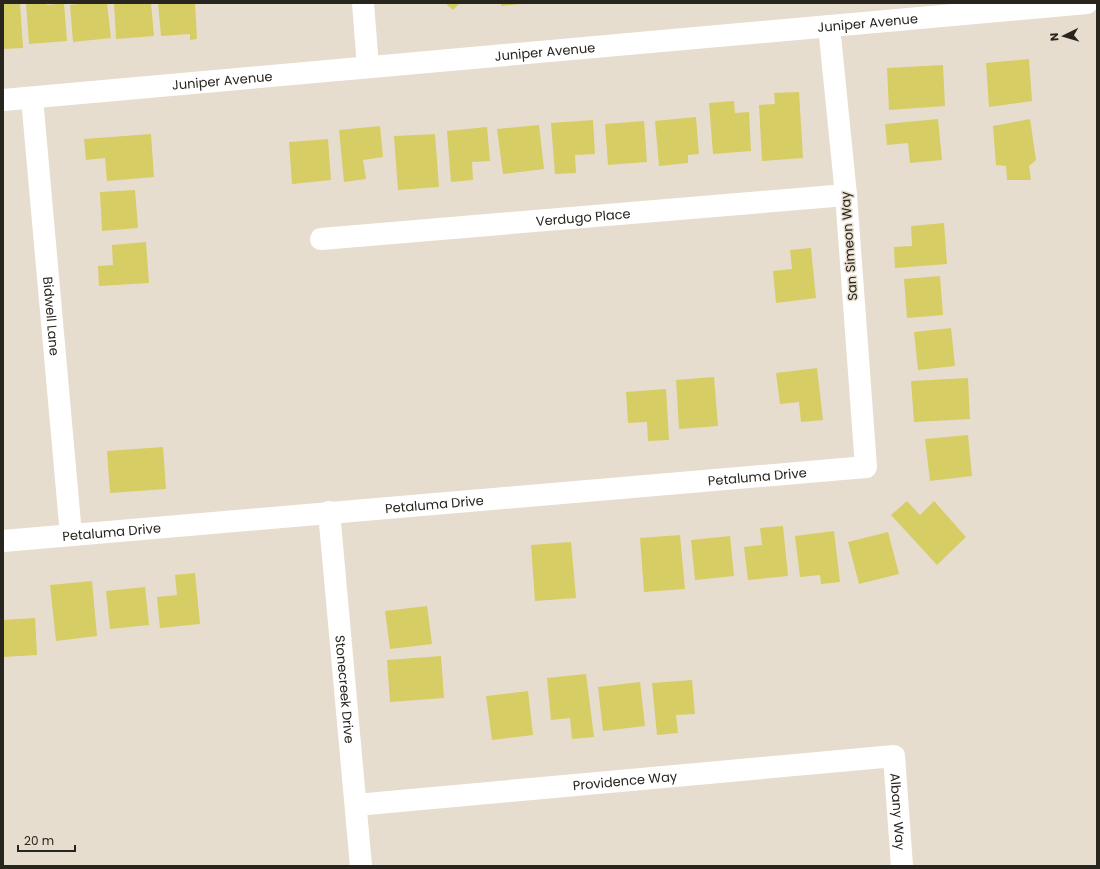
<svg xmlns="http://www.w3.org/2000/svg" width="1100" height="869" font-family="Poppins,sans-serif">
	<rect width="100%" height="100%" fill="#e7ddce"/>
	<g fill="#d6cd65">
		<path d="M3,3h17l3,45 -20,1z"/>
		<path d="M26,3h21v2l17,-2 3,38 -38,3z"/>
		<path d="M85,3h22l4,35 -38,4 -3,-37z"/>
		<path d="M114,3h37l3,33 -38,3z"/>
		<path d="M158,3h37l2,36 -7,1v-6l-29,2z"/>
		<path d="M445,3h15l-7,7z"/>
		<path d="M501,3h20v1l-20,2z"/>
		<path d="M1029,59l3,42 -43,6 -3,-44z"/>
		<path d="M943,65l2,41 -56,4 -2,-42z"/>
		<path d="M799,92l4,66 -41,3 -3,-56 16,-1 -1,-11z"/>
		<path d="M734,101l1,12 14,-1 2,39 -38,3 -4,-51z"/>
		<path d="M696,117l3,37 -11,1v8l-29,3 -4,-45z"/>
		<path d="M938,119l4,41 -32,3 -2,-20 -21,2 -2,-21z"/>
		<path d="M1030,119l6,41 -7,6 2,14h-24l-1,-14 -10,-1 -3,-39z"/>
		<path d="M593,120l2,34 -20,1 1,18 -21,1 -4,-51z"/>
		<path d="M644,121l3,41 -39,3 -3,-41z"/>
		<path d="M539,125l5,44 -41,5 -6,-45z"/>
		<path d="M380,126l3,31 -20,3 3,19 -22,3 -5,-52z"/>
		<path d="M487,127l3,34 -18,1 1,18 -22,2 -4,-51z"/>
		<path d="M151,134l3,43 -47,4 -2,-23 -19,2 -2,-21z"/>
		<path d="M435,134l4,53 -41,3 -4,-54z"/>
		<path d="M328,139l3,41 -39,4 -3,-42z"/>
		<path d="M135,190l3,38 -36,3 -2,-39z"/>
		<path d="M944,223l3,41 -52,4 -1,-21 18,-1 -1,-20z"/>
		<path d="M146,242l3,41 -50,3 -1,-20 15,-1 -1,-20z"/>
		<path d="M811,248l5,50 -40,5 -3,-32 19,-2 -2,-19z"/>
		<path d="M940,276l3,39 -36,3 -3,-39z"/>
		<path d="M951,328l4,38 -37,4 -4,-38z"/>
		<path d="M817,368l6,52 -22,2 -2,-20 -19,2 -4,-31z"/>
		<path d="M714,377l4,49 -39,3 -3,-49z"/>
		<path d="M968,378l2,41 -56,3 -3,-41z"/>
		<path d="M666,389l3,51 -21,1 -1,-19 -19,1 -2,-31z"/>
		<path d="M968,435l4,41 -42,5 -5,-42z"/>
		<path d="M163,447l3,42 -56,4 -3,-42z"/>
		<path d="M907,501l13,14 14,-14 32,36 -29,28 -46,-50z"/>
		<path d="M783,526l5,50 -40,4 -4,-33 18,-2 -2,-17z"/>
		<path d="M834,531l6,51 -19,2 -1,-9 -20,2 -5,-41z"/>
		<path d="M888,532l11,42 -40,10 -11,-42z"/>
		<path d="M680,535l5,54 -41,3 -4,-54z"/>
		<path d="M730,536l4,40 -39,4 -4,-40z"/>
		<path d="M571,542l5,56 -41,3 -4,-56z"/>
		<path d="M195,573l5,51 -40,4 -3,-31 20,-2 -2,-20z"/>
		<path d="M92,581l5,55 -41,5 -6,-56z"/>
		<path d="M145,587l4,38 -39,4 -4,-38z"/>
		<path d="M427,606l5,38 -42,5 -5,-38z"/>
		<path d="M35,618l2,37 -34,2v-37z"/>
		<path d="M441,656l3,42 -54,4 -3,-42z"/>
		<path d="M586,674l8,63 -22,2 -2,-21 -19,2 -4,-42z"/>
		<path d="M692,680l3,34 -19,1 2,18 -21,2 -5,-52z"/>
		<path d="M640,682l5,44 -42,5 -5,-44z"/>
		<path d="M528,691l5,44 -41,5 -6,-44z"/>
	</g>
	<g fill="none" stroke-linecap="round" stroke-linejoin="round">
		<g stroke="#fff" stroke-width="22">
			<path d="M363,3l5,64"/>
			<path id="s1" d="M32,98l39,437"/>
			<path id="s2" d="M3,100l1084,-97"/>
			<path id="s3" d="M321,239l525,-44"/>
			<path id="s4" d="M329,512l32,354"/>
			<path id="s5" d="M3,541l863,-74 -20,-272 -17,-169"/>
			<path id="s6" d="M356,805l538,-49 8,110"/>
		</g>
	</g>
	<g text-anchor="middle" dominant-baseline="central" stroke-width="3" stroke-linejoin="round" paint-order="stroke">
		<g font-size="13" fill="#28241e" stroke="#e7ddce">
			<text stroke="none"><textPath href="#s2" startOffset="868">Juniper Avenue</textPath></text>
			<text stroke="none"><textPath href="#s2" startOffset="544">Juniper Avenue</textPath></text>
			<text stroke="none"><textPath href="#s2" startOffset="220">Juniper Avenue</textPath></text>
			<text stroke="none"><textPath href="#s3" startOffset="263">Verdugo Place</textPath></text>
			<text transform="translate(849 246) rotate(-94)">San Simeon Way</text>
			<text stroke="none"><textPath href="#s1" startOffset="219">Bidwell Lane</textPath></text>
			<text stroke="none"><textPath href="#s5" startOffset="757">Petaluma Drive</textPath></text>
			<text stroke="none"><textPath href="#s5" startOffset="433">Petaluma Drive</textPath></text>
			<text stroke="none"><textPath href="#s5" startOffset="109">Petaluma Drive</textPath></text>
			<text stroke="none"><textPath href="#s4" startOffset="178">Stonecreek Drive</textPath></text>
			<text stroke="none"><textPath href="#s6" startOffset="270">Providence Way</textPath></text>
			<text stroke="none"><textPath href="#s6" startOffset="596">Albany Way</textPath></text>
		</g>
	</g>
	<rect width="1100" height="869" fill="none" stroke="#28241e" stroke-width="8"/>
	<g transform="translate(1064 36) rotate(265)" stroke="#e7ddce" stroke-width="3" paint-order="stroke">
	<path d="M0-3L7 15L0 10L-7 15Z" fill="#28241e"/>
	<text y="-6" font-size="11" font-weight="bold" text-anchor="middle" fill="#28241e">N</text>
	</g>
	<path d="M18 845v6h57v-6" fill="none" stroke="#28241e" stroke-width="2"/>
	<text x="24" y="845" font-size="12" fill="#28241e" stroke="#e7ddce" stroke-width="3" paint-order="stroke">20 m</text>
</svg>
